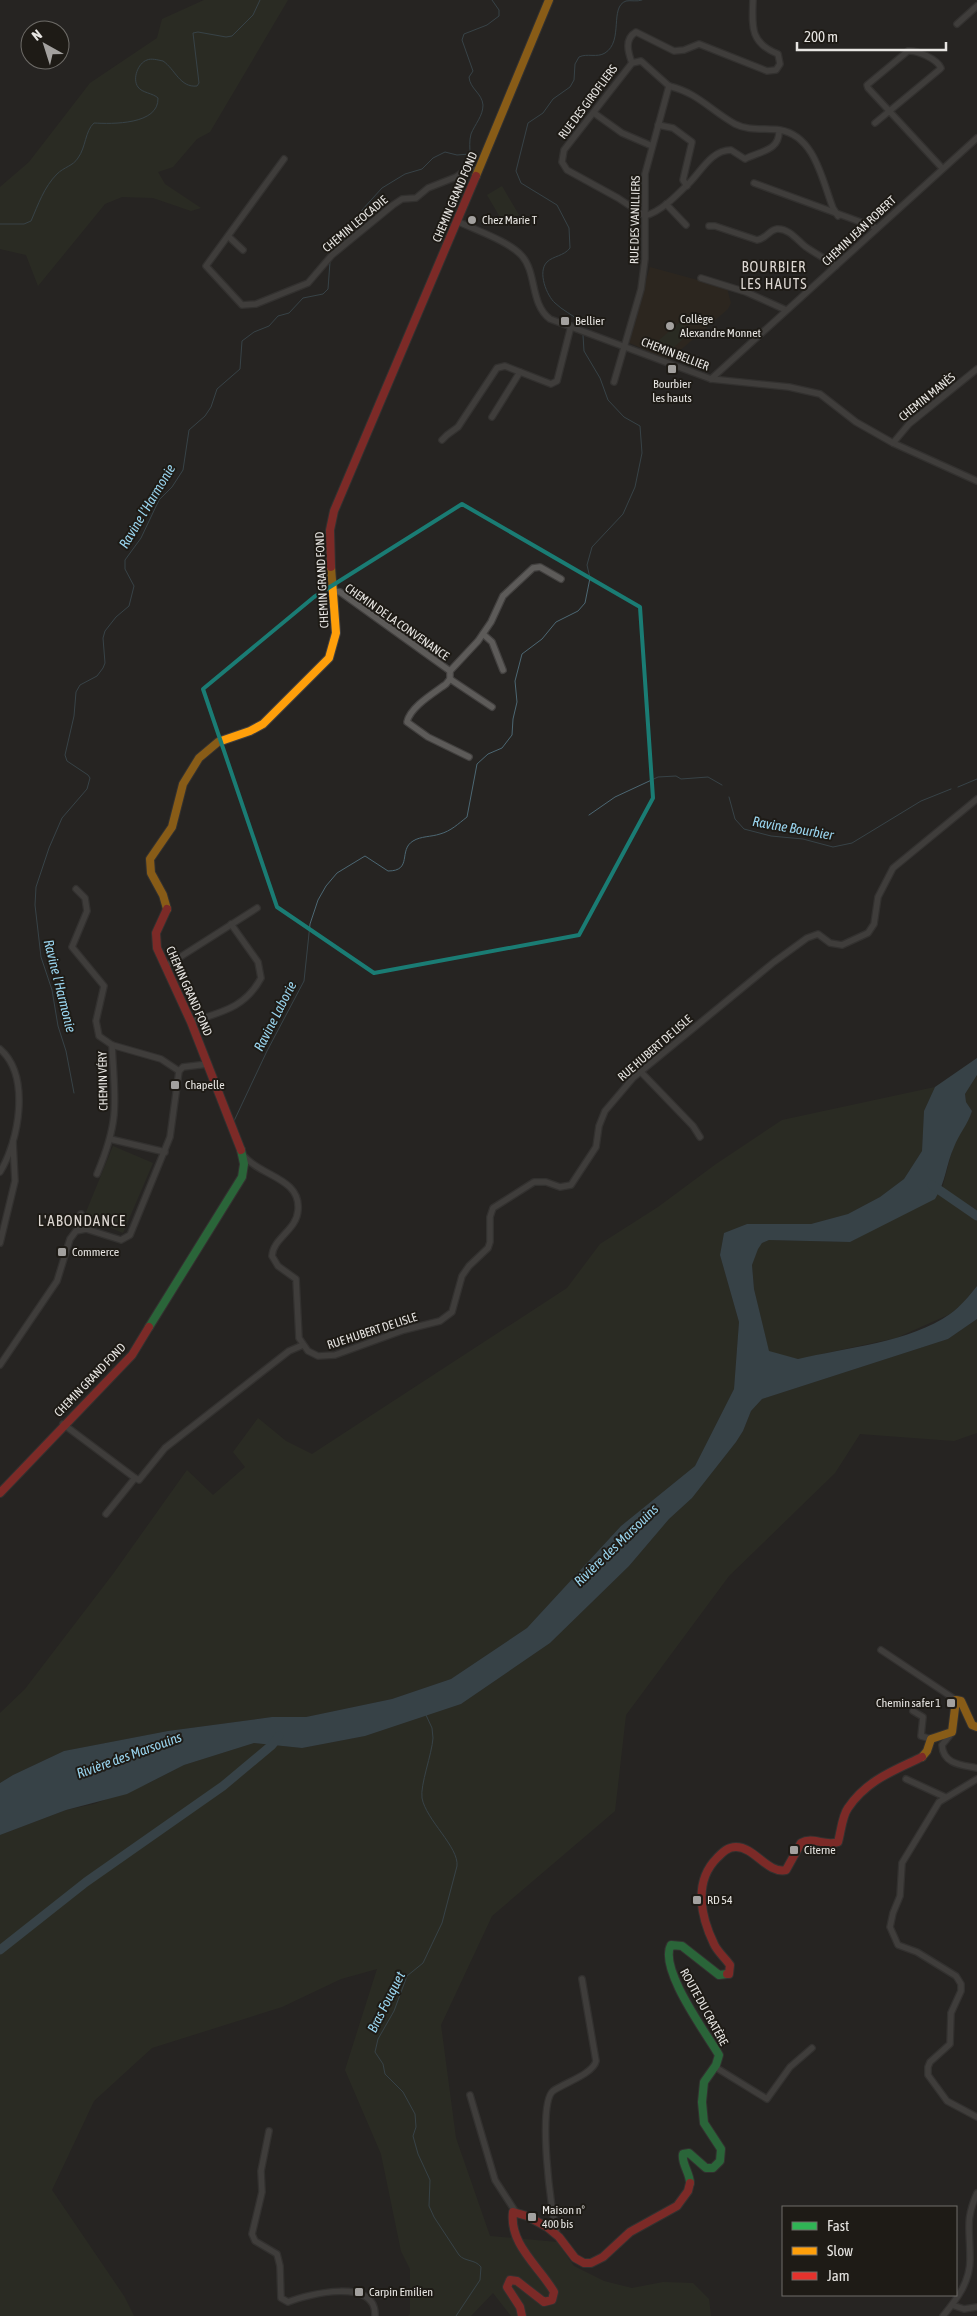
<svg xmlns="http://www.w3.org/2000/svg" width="977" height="2316" font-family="'Asap Condensed',sans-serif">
	<rect width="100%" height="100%" fill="#262422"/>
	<path fill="#33291c" d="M650,267l77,21 4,15 -3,6 -59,51 -42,-18z"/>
	<g fill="#303425">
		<path d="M204,0h84l-78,132 -13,7 -24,28 -15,5 7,12 36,24 -10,3 -38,-13 -31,-1 -17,7 -67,82 -12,-31 -26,-6v-62l29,-25 61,-79 67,-45 5,-19z"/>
		<path d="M502,186l17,29 -15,9 -17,-29z"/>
		<path d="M680,322l10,11 -23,20 -10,-11z"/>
		<path d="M977,1075v211l-15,18 -12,10 -54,24 -98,21 -29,-7 -15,-63 -2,-24 6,-17 4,-5 7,-3 81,2 92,-53 11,-42 19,-36 -6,-9 -1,-8z"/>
		<path d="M935,1087l-11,24 -2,40 -18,28 -24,18 -32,17 -37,10h-64l-23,9 -4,22 19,67 -5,67 -39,77 -74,60 -94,102 -76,51 -59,20 -86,18h-34l-104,14 -104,20 -51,24 -13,8v-70l25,-24 88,-115 74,-104 26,25 32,-28 -12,-15 25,-34 28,23 26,13 255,-166 33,-44 58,-37 58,-43 66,-44z"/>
		<path d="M113,1146l40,17 -30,70 -39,-16z"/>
		<path d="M977,1319v114l-23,8 -94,-7 -25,39 -106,103 -103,139 -11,96 -123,105 -51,109 15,113 34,98 67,6 17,24 30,15 28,7 31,-6 30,1 16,16 2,17h-200l-18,-23 -22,23h-63l2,-2v-45l-9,-18 -20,-97 -36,-84 32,-101 -36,10 -59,28 -130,41 -58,53 -42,89 72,106 10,20h-134v-481l66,-25 28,-6 55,-21 35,-18 70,-22 48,5 63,-12 96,-32 89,-61 79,-77 40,-47 23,-21 44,-56 7,-11 8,-20 11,-12 186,-60z"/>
	</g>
	<path fill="#4c6773" d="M977,1058v17l-12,19 1,8 6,9c-4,13 -13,23 -18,36 -8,17 -8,35 -19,52l-85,43 -81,-2 -7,3 -4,6 -6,16 2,24 15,62 29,8c46,-11 113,-17 152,-45 11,-8 19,-18 27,-28v33l-29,20 -186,60 -11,12 -8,20 -7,11 -44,56 -23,21 -40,47 -79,77 -89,61 -96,32 -63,12 -48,-5 -70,22 -57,29 -61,16 -66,25v-52l13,-8 51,-24 104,-20 104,-14h34l86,-18 59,-20 76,-51 94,-102 74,-60 39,-77 5,-67 -19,-67 4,-22 23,-9h64l37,-10 32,-17 24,-18 18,-28 2,-40 11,-24z"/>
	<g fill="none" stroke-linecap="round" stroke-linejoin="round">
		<g stroke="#4c6773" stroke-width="1">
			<path d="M0,224h24l7,-3c7,-16 13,-34 26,-47 7,-7 16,-8 21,-16 8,-11 7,-27 16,-35 18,1 65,2 64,-25 -5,-5 -16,-5 -20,-11 -6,-8 0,-24 9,-27 4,-2 11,0 16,1 12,8 17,27 34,25l2,-3 -6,-50 5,-1 28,5 6,-1 21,-21 7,-15"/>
			<path d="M343,242l14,-17 5,-15 20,-22 23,-14 17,-5 11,-11 12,-6 12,3 13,-1c0,-6 -1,-13 1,-20 4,-10 12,-18 12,-29 -1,-12 -13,-16 -14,-28l4,-6 -11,-31 2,-6 23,-9 12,-9v-6l-7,-10"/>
			<path d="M581,322c-8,-7 -19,-12 -26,-19 -8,-7 -18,-31 -8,-41 6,-6 17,-6 23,-14l-1,-20 -12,-23 -36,-22 -5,-12 12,-48 15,-10 10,-14 17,-12 4,-7 1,-16 4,-7c8,-4 18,1 26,-4 19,-12 4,-46 21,-52 5,-1 11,1 16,-1"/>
			<path d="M958,787l19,-8"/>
			<path d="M729,797l6,22 9,10 27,7 32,3 30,8 19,-4 69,-42 30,-12"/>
			<path d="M589,815l26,-18 43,-20 18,-1 5,3 27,-2 14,8"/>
			<path d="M74,1093l-8,-42 -8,-25 -6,-36 -11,-33 -6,-52 1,-18 13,-39 13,-30 25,-29 3,-11 -2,-3 -21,-14 -2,-6 9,-39 2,-24 4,-7 17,-9 6,-8 2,-5 -2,-25 2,-7 11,-14 13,-11 5,-20 -9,-17v-9l16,-22 18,-38 13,-13 11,-17 6,-40 16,-14 6,-9 6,-18 23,-20 2,-28 12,-9 15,-6 9,-10 11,-3 14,-15 20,-4 5,-5 2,-27"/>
			<path d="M234,1121l33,-70 37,-70 6,-57 8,-24 8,-14 11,-13 28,-17 23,15c25,0 10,-21 25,-30 8,-5 18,-4 27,-7 11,-3 18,-10 27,-17l10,-53 11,-10 14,-6 10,-13 1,-16 4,-17 -2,-21 7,-27 20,-15 14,-17 22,-11 7,-8 5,-25 -3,-13 5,-18 31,-33 12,-27 7,-34 -2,-27 -16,-9 -16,-17 -8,-22 -16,-27 -1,-16"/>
			<path d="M426,1715l6,13 1,10c-1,16 -13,47 -11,60 4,22 37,49 35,68l-15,57 -19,40 -16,13 -13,35 -16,28 -3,13 8,12 2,10 18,18 12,22 1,13 -3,9 5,18 12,26 -1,26 5,11 25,38c6,7 16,4 22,12l-1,13 -24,36"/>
		</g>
		<g stroke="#4c6773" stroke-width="9">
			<path d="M932,1185l45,31"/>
			<path d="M0,1950l86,-68 137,-96 49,-41 7,-9"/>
		</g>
		<defs>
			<g id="street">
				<path d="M957,24l20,-18"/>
				<path d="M632,63c-4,-11 -8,-24 4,-31l38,19 10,-1 15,-6 68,27 9,-1 4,-6 -2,-10c-28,-11 -26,-27 -25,-54"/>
				<path d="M669,86l-28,-25 -9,2 -68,87 -2,12 5,8 51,28 27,18c16,-5 29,-18 41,-30 14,-12 24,-36 45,-36l14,9c15,-8 35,-8 34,-29"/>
				<path d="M669,86c29,7 41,24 66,38 13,7 30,4 45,6 35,6 42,50 53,78l5,8"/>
				<path d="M594,113l28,20 30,13"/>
				<path d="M875,123l64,-53 2,-2c-4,-9 -24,-18 -33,-17l-41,34 1,3 74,80"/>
				<path d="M658,125l15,3 19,14 -9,38 4,6"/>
				<path d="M284,159l-78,107 36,39 14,-1 52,-21 24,-28 61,-50 9,-6 14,-1 12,-10 28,-11 14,-10 9,3"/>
				<path d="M754,183l123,45"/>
				<path d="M666,204l20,21"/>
				<path d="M457,221c18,9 52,20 65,35 15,17 8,48 28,63l161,60 78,8 31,7 36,28 37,21 84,38"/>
				<path d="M709,226h6l42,14c9,-1 12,-10 20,-11 12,-1 21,12 29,18 10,7 20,12 30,19"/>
				<path d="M229,237l14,13"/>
				<path d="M701,278l45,14 40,18"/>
				<path d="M711,379l266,-241"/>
				<path d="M614,382l27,-93 4,-30v-85l24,-88"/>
				<path d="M492,417l28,-45"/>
				<path d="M442,440l5,-5 11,-8 39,-59 8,-2 46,18 6,-3 14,-55"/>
				<path d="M893,443l16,-19 68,-55"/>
				<path d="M332,591l8,1 110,79v8l-4,5c-12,9 -36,23 -39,38l21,15 41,20"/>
				<path d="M483,634l9,8 11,28"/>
				<path d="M450,671l28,-30 13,-19 12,-26 30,-28 7,-1 21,12"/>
				<path d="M450,679l42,28"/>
				<path d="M76,889l9,9 2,13 -15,36 32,39 -8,35 3,15 13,9 49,14 18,12"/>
				<path d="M166,966l91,-58"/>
				<path d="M191,1022c30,-10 54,-14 70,-44l-3,-16 -27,-38"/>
				<path d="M0,1049c31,27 19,92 0,123"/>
				<path d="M640,1071l53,55 7,11"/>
				<path d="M110,1139l55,13"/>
				<path d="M244,1156c16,20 57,22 54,54 -1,20 -25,28 -26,46l6,10 18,13 3,59 9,13 10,5 17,-1 69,-25 36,-9 12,-9 10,-36 7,-10 19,-18 2,-6v-25l3,-9 41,-26h12l14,5 11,-2 25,-38 3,-21 6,-15 28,-33 141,-116 33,-24 11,-4 12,9 12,2 26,-12 6,-9 4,-27 15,-29 84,-69"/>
				<path d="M97,1174c8,-19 15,-38 17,-59 2,-22 -1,-47 -2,-70"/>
				<path d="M80,1229l1,-15"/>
				<path d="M0,1243l15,-62 -2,-39"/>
				<path d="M0,1365l57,-84 13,-42 6,-8 10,-2 35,11 9,-5 40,-98 9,-66 4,-4 25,-3"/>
				<path d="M63,1424l72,54"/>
				<path d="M106,1514l29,-36 4,2 26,-32 124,-97 14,-6"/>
				<path d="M881,1650l75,50"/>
				<path d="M913,1711l10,6 -2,19 10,3"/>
				<path d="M951,1734l-9,11c1,20 21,20 35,23"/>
				<path d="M906,1779l39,18"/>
				<path d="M977,1779l-38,23 -37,61 -2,33 -7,17 -3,14 8,18 19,7 39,24 5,8v7l-10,22 -1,31 -20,18 -2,5v8l19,26 30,16"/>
				<path d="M715,2067l52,32 23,-32 22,-19"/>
				<path d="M470,2095l25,85 20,31"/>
				<path d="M269,2131l-8,40 1,21 -10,42 3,7 22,13 3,12 1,32 7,4c20,-8 89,-25 87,14"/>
				<path d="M557,2234c-6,-21 -20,-130 -4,-143 11,-8 40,-17 43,-30l-14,-82"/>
				<path d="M952,2305l12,4 13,-2"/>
				<path d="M943,2316c14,-17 28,-35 27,-59 0,-28 -5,-37 7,-64"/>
			</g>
			<g id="fast">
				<path d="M149,1327l93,-150 2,-13 -3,-14"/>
				<path d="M690,2183c0,-10 -9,-20 -7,-29l6,-1 17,15h7l7,-7 1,-12 -17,-26 -2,-21 2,-20 12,-17 3,-10c-13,-22 -61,-87 -48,-110l11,1 37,29 8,-1"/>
			</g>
			<g id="slow">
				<path d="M476,176l73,-176"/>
				<path d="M167,909l-4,-14 -12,-22 -1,-14 22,-32 11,-43 16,-26 19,-16 32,-11 13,-7 66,-66 7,-25 -5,-66"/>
				<path d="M922,1757l5,-6 4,-12 21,-7 4,-32 5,1 11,24 5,2"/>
			</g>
			<g id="jam">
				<path d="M331,567l-1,-37 4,-19 142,-335"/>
				<path d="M167,909l-11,24 1,15 34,74 50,128"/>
				<path d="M0,1493l132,-138 17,-28"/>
				<path d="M727,1974h2l1,-9c-5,-7 -13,-14 -16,-21 -13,-27 -21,-62 3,-86 5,-5 10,-11 19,-11 19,0 31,27 50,23l15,-27c12,-7 24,4 37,-1 3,-10 4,-26 10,-34 19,-28 45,-37 74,-51"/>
				<path d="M522,2316l-2,-9 -13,-20 3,-7 7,1 27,21 8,-2 2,-8c-14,-25 -45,-47 -41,-80l14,4 20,11 12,10 16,21 9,5h7l12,-6 27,-25 47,-26 11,-15 2,-8"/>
			</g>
		</defs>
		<use href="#street" stroke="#42403f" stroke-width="8"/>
		<use href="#fast" stroke="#42403f" stroke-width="10"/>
		<use href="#slow" stroke="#42403f" stroke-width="10"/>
		<use href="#jam" stroke="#42403f" stroke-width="10"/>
		<use href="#street" stroke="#5d5b59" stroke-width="5.5"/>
		<use href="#fast" stroke="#30b455" stroke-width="8"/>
		<use href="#slow" stroke="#ff9f0a" stroke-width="8"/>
		<use href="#jam" stroke="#e5322d" stroke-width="8"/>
	</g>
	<path d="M0 0H977V2316H0ZM462,504l178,103 13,191 -74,137 -205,38 -97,-66 -74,-218 111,-92z" fill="#262422" fill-opacity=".55" fill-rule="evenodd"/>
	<path fill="none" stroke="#1a7c74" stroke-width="4" stroke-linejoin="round" d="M462,504l178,103 13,191 -74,137 -205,38 -97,-66 -74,-218 111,-92z"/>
	<g fill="#a3a19f" stroke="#1e1b16" stroke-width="2">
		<circle cx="472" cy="220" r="5"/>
		<rect x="560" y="316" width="10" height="10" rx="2.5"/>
		<circle cx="670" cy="326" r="5"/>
		<rect x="667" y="364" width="10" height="10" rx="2.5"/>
		<rect x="170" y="1080" width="10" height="10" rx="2.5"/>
		<rect x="57" y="1247" width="10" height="10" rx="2.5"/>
		<rect x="946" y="1698" width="10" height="10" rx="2.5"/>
		<rect x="789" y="1845" width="10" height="10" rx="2.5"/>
		<rect x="692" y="1895" width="10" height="10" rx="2.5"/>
		<rect x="527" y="2212" width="10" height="10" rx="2.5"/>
		<rect x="354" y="2287" width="10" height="10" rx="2.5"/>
	</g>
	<g text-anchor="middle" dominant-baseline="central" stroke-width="4" stroke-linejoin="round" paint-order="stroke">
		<g font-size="12" fill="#e7e5e2" stroke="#1e1b16">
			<text transform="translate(588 102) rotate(-53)">RUE DES GIROFLIERS</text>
			<text transform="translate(455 197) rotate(-67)">CHEMIN GRAND FOND</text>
			<text transform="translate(635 220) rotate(-89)">RUE DES VANILLIERS</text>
			<text transform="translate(355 224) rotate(-40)">CHEMIN LEOCADIE</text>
			<text transform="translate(859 231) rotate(-43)">CHEMIN JEAN ROBERT</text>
			<text transform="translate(675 354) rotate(21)">CHEMIN BELLIER</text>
			<text transform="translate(927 397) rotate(-39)">CHEMIN MANÈS</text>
			<text transform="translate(322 580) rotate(-93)">CHEMIN GRAND FOND</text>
			<text transform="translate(397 622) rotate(35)">CHEMIN DE LA CONVENANCE</text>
			<text transform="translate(189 991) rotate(66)">CHEMIN GRAND FOND</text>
			<text transform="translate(655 1048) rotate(-41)">RUE HUBERT DE LISLE</text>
			<text transform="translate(103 1081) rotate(-91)">CHEMIN VÉRY</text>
			<text transform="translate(372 1331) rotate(-18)">RUE HUBERT DE LISLE</text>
			<text transform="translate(90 1380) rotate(-46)">CHEMIN GRAND FOND</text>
			<text transform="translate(704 2007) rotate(61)">ROUTE DU CRATÈRE</text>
		</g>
		<g font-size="12" fill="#e7e5e2" stroke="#1e1b16" text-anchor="start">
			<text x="482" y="220">Chez Marie T</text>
			<text x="680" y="319">Collège<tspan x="680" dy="14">Alexandre Monnet</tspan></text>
			<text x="575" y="321">Bellier</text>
			<text x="672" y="384" text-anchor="middle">Bourbier<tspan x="672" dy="14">les hauts</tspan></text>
			<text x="185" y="1085">Chapelle</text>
			<text x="72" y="1252">Commerce</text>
			<text x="941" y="1703" text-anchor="end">Chemin safer 1</text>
			<text x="804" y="1850">Citerne</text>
			<text x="707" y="1900">RD 54</text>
			<text x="542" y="2210">Maison n°<tspan x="542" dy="14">400 bis</tspan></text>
			<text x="369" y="2292">Carpin Emilien</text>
		</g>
		<g font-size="14" font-style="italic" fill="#99d4ee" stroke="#1e1b16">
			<text transform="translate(147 506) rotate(-59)">Ravine l'Harmonie</text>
			<text transform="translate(793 828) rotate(10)">Ravine Bourbier</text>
			<text transform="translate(60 986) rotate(76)">Ravine l'Harmonie</text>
			<text transform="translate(275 1016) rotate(-63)">Ravine Laborie</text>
			<text transform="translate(616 1545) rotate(-44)">Rivière des Marsouins</text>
			<text transform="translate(129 1755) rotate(-20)">Rivière des Marsouins</text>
			<text transform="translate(386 2002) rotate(-63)">Bras Fouquet</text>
		</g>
		<g font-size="15" letter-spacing="1" fill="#dcd6d1" stroke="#1e1b16">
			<text x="774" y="266">BOURBIER<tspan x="774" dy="17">LES HAUTS</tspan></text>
			<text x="82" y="1220">L'ABONDANCE</text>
		</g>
	</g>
	<rect x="782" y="2206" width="175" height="90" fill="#1e1b16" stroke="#6e6c68"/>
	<rect x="792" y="2222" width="25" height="8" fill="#30b455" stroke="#6e6c68"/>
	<text x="827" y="2231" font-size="15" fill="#e7e5e2">Fast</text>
	<rect x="792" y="2247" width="25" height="8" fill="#ff9f0a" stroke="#6e6c68"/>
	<text x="827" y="2256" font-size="15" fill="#e7e5e2">Slow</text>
	<rect x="792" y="2272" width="25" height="8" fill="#e5322d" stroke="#6e6c68"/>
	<text x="827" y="2281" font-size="15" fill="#e7e5e2">Jam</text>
	<g transform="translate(45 45) rotate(321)"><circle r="24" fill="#1e1b16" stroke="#6e6c68"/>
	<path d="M0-4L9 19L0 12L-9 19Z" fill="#a3a19f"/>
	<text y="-8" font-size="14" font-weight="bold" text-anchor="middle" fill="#e7e5e2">N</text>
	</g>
	<path d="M797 42v8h149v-8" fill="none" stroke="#e7e5e2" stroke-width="2.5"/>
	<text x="804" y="42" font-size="15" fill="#e7e5e2" stroke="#1e1b16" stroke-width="4" paint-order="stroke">200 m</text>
</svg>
